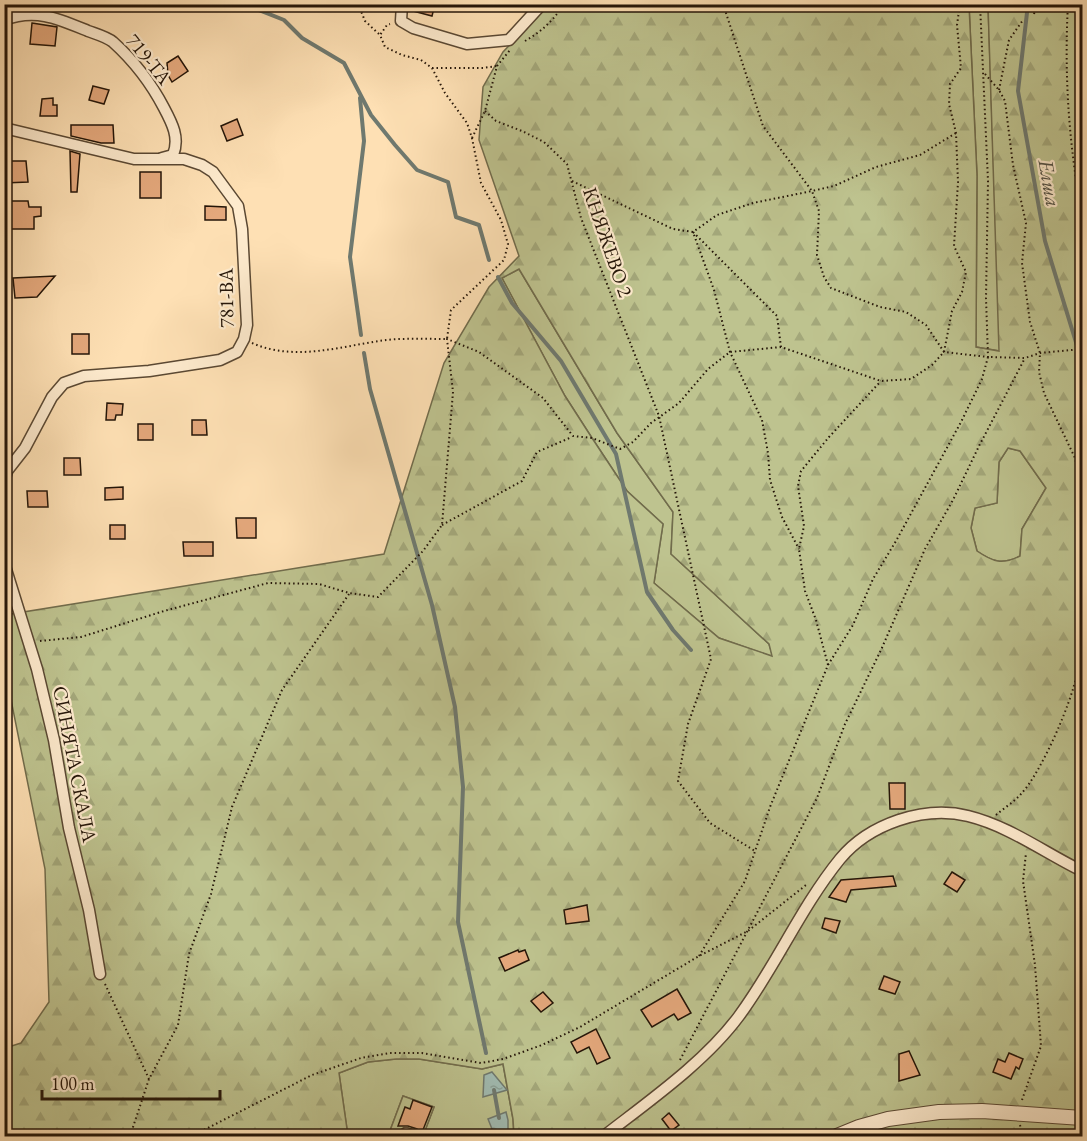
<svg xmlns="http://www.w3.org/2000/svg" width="1087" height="1141" font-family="'EB Garamond',serif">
	<defs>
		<pattern id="forest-firs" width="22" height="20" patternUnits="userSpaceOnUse" patternTransform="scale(1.5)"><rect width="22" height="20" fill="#bec38f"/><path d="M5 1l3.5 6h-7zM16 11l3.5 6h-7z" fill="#a3a77a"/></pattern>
		<pattern id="water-ripples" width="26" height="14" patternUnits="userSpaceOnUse" patternTransform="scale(1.5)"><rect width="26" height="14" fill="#a1bcb3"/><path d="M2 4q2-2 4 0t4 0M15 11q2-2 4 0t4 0" fill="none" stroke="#8aa198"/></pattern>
	</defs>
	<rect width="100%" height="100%" fill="#fee0b4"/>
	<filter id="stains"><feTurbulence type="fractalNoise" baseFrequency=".00333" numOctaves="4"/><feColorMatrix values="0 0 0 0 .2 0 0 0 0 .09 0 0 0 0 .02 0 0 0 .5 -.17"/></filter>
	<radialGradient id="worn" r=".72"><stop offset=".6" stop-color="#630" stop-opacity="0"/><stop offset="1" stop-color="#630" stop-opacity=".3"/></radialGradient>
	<g fill="#bec38f" stroke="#716c4c" stroke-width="1.5">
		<path d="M969,5h19l12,346 -24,-4 1,-172z"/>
		<path d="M519,269l98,164 56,79 -2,42 98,90 4,13 -54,-19 -65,-55 9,-59 -36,-33 -35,-53 -27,-42 -63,-118z"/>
		<path d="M1008,448l12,3 26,37 -24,41 -2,27c-18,9 -27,6 -43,-5l-6,-23 4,-20 22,-5 2,-41z"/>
		<path d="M396,1059h23l63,10 21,-5 10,55 1,17h-91l11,-29 -31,-11 -15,40h-40l-9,-63 29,-11z"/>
	</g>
	<g fill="url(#forest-firs)" stroke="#716c4c" stroke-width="1.5" fill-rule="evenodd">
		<path d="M548,5h421l8,170 -1,172 23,4 -11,-346h94v1131h-568l-1,-17 -10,-55 -21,5 -63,-10h-23l-28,3 -29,11 9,63h-343v-88l16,-5 28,-41 -4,-133 -40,-199v-55l379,-61 60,-191 45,-76 30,-31 -40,-116 4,-53 20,-35zM519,269l98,164 56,79 -2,42 98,90 3,12 -53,-18 -65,-55 9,-59 -36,-33 -35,-53 -27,-42 -63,-118zM1008,448l12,3 26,37 -24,41 -2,27c-18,9 -27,6 -43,-5l-6,-23 4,-20 22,-5 2,-41z"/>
		<path d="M403,1096l31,11 -11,29h-35z"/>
	</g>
	<g fill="url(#water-ripples)" stroke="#6f796f" stroke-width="1.5">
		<path d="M492,1072l15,18 -24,7 1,-22z"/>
		<path d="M506,1112l2,8v10l-11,1 -5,-2 -4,-10z"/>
	</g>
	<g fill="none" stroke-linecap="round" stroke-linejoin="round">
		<g stroke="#6f796f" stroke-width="4">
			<path d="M244,4l40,16 18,18 42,25 27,52 24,30 22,25 31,12 8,35 23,8 10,35"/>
			<path d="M1028,4l-10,87 27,150 37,121"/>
			<path d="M360,98l4,43 -14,116 11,78"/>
			<path d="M498,277l14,26 49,58 55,93 31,138 26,38 18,20"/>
			<path d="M364,353l6,36 62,216 23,102 8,80 -5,135 28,131"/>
			<path d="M494,1090l5,28"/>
		</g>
	</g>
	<g fill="#e4a87c" stroke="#241508" stroke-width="1.5">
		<path d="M409,4h26l-3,12 -23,-6z"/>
		<path d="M32,23l25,4 -2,19 -25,-2z"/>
		<path d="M178,56l10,15 -16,11 -4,-7 -1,-12z"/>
		<path d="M93,86l16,4 -5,14 -15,-4z"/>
		<path d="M53,98v7h4v11h-17l2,-17z"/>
		<path d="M237,119l6,16 -16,6 -6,-15z"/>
		<path d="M71,125h42l1,18h-13l-30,-7z"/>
		<path d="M70,151l10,3 -3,38h-6z"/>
		<path d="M4,161h22l2,21 -24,1z"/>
		<rect x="140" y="172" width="21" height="26"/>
		<path d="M7,201h21l1,6h12v9l-7,1v12h-27z"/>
		<path d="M205,206l21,1v13h-21z"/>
		<path d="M55,276l-18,21 -22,1 -2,-20z"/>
		<rect x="72" y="334" width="17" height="20"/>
		<path d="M107,403l16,1 -1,11h-6l-1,5h-9z"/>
		<path d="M192,420h14l1,15h-15z"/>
		<rect x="138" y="424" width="15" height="16"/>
		<path d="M64,458h16l1,17h-17z"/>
		<path d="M123,487v12l-18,1v-12z"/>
		<path d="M27,491h20l1,16h-20z"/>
		<path d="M236,518h20v20h-19z"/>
		<rect x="110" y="525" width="15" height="14"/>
		<path d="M183,542h30v14h-29z"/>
		<path d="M889,783h16v26h-15z"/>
		<path d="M952,872l13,8 -8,12 -13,-8z"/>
		<path d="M893,876l3,10 -45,4 -5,12 -17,-5 12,-17z"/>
		<path d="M587,905l2,16 -23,3 -2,-14z"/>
		<path d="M825,918l15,3 -4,12 -14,-5z"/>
		<path d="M518,950l1,2 6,-2 4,10 -24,11 -6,-13z"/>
		<path d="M884,976l16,6 -5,12 -16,-5z"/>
		<path d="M677,989l14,24 -13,7 -4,-6 -22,13 -11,-17z"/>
		<path d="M543,992l10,11 -12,9 -10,-11z"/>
		<path d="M596,1029l14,29 -13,6 -8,-17 -12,6 -6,-11z"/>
		<path d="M909,1051l11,24 -21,6v-27z"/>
		<path d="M1009,1053l14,6 -4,10 -3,-2 -5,12 -18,-7 5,-13 7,3z"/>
		<path d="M413,1100l19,7 -11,28 -4,-6 -9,-3h-10l7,-19 5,2z"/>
		<path d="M669,1113l10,12 -8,6 -9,-12z"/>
	</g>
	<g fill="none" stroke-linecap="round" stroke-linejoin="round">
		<defs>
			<g id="minor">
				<path d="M402,4l-1,17 12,7 54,16 42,-4 33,-36"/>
				<path d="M4,20c32,-12 55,-1 84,11 8,3 19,6 25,11 21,19 38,41 51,66 8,15 16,30 9,47l-11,3"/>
				<path d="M4,128l130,31h50l18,6 11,7 25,34 4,23 5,96 -3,14 -7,13 -17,8 -71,11 -65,5 -20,7 -12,14 -27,51 -18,23 -3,11"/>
				<path d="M4,563l33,106 17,71 15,88 20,82 11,64"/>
				<path d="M406,1133l8,3"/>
				<path d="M604,1136c45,-35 101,-74 135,-120 37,-50 62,-109 101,-157 29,-35 84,-54 128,-43 41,10 77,37 114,55"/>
			</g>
			<path id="tertiary" d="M837,1136l22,-9 29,-8 51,-7 43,-1 100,7"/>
		</defs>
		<use href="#minor" stroke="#5a4833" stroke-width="13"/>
		<use href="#tertiary" stroke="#5a4833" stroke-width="16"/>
		<g stroke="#241508" stroke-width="2" stroke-dasharray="1.5 3" stroke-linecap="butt">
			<path d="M358,4l7,17 15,14"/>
			<path d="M723,4l40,122 49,65 22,-5 42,-19 44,-12 36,-22"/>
			<path d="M1068,4c-4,71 1,142 14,211"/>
			<path d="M1034,14l3,-10"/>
			<path d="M525,41c16,-9 29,-21 39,-37"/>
			<path d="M432,68h51l14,-2"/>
			<path d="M985,74l14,16 6,11 8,64 13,58 -4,40 8,59 10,31 -1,19 5,21 31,65 7,28"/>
			<path d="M999,90l10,-50 14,-20"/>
			<path d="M485,111l11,10 26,10 22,11 23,22 14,54 78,198 52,243 -23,65 -10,57 32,42 45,28"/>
			<path d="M472,138l13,-27 12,-45 13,-16"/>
			<path d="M572,181l101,48 20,3 21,58 16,62 32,68 6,33 2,27 12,37 17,32"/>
			<path d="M4,330l3,123"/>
			<path d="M252,343c43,19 89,3 134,-3 20,-2 41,-1 61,-1l4,-29 53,-50 4,-16 -7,-24 -20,-37 -9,-45 -5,-15 -22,-30 -13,-25 -11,-8 -19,-5 -17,-8 -5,-12 7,-10 3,-1"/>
			<path d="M781,347l-4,-31 -84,-84 24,-17 36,-12 59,-12 7,20 -2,44 7,22 7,11 49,19 26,5 20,13 18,27 44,5 -2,-59 2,-117 -8,-177"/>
			<path d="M442,525l80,-44 15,-29 35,-15"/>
			<path d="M40,641l41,-4 83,-26 104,-28 51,1 30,9 29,4 45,-46 19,-26 11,-133 -6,-53 32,13 64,46 30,38 19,2 28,11 13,-7 18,-19 28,-20 29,-34 22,-17 51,-5 100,34 30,-2 21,-14 12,-13 8,-41 10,-19 4,-20 -12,-26 4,-64 -2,-49 -7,-29 1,-20 11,-16 -4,-43 3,-21"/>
			<path d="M828,665l-12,-45 -11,-29 -6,-42 5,-23 -6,-40 3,-15 28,-34 52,-56"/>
			<path d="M996,815c8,-7 18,-13 25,-21 20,-21 51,-92 56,-121 4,-28 0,-56 5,-84"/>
			<path d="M699,956l46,-75 25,-74 58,-142 25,-40 20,-46 23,-38 65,-119 21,-43 6,-22 37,1 15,-5 42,-4"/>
			<path d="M105,984l44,95"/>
			<path d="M680,1060l137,-262 28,-74 36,-74 44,-101 28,-49 26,-54 46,-88"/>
			<path d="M1022,1100l19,-54 -6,-81 -12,-84 3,-28"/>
			<path d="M1020,1125l3,11"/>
			<path d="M130,1136l19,-57 29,-54 11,-71 22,-60 21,-87 50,-117 67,-96"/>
			<path d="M192,1136l120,-61 49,-17 29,-5h32l59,10 22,-4 39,-14 38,-18 119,-71 49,-25 58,-46"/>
		</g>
		<use href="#minor" stroke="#feebce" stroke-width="10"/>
		<use href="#tertiary" stroke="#feebce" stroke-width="14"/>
	</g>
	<g text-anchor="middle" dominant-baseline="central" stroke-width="4.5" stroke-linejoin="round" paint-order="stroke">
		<g font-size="20" fill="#241508" stroke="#feebce">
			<text transform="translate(149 59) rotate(51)">719-ТА</text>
			<text transform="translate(608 242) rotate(71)">КНЯЖЕВО 2</text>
			<text transform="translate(226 298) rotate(-91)">781-ВА</text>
			<text transform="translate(75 764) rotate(79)">СИНЯТА СКАЛА</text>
		</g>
		<g font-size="21" font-style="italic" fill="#504f44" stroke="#feebce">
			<text transform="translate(1050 183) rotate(80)">Елша</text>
		</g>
	</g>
	<rect width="1087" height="1141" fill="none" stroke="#fee0b4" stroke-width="24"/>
	<rect x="6" y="6" width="1075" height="1129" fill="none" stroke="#241508" stroke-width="3"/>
	<rect x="12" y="12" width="1063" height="1117" fill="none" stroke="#241508" stroke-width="1.5"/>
	<path d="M42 1090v9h178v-9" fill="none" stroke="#241508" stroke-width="3"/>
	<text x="51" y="1090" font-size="18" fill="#241508" stroke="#feebce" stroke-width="4.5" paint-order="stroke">100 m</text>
	<rect width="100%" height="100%" filter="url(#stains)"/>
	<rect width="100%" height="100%" fill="url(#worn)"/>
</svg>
